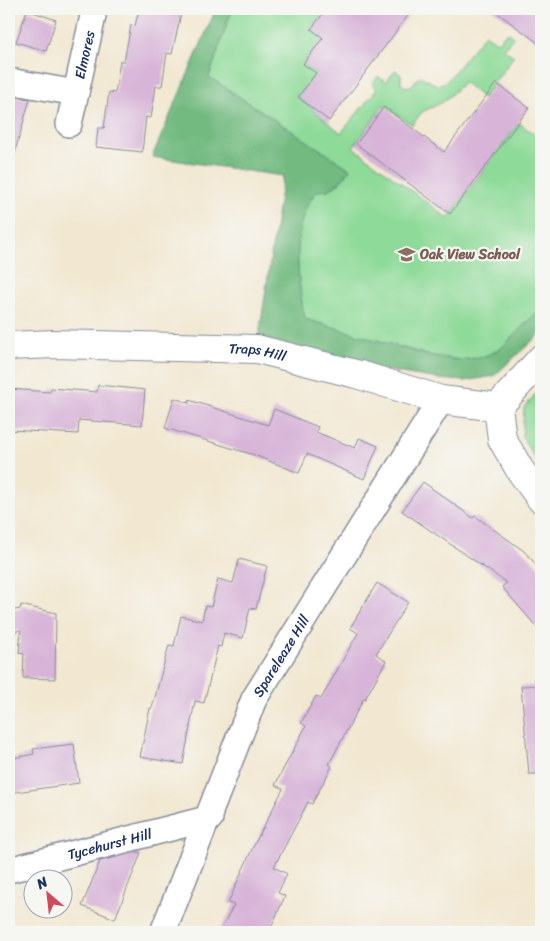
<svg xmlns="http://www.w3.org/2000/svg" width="550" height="941" font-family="Sriracha,sans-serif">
	<rect width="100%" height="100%" fill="#f6f6f2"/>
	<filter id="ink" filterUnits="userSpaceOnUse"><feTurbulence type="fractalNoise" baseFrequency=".02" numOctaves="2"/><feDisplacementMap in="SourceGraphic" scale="10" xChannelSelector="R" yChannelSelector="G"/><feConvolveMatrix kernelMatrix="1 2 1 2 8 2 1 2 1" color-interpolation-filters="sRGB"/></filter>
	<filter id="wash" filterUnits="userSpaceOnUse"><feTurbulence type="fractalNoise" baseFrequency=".0096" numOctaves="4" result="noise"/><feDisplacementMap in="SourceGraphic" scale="20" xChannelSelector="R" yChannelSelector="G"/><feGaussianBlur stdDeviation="1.12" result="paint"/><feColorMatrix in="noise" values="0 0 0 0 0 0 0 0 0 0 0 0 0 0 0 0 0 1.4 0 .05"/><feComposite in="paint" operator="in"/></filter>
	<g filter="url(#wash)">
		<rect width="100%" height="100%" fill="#f2e8d2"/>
		<g fill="#8eda98" stroke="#54847b">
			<path d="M232,9h95l-15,20 11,9 -20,25 13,10 -18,24 43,36 36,-44 -5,-5 6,-8 8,6 9,-12 6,5v8l4,4 6,-1 9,-10 17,9 9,-3 39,-48 12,8 11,-10 6,5 -11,12 11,7 -31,42 -19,-16 -21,20 -21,10 -10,13 -28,-20 -31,42 95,71 71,-95 22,16v169l-41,41 -16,8 -24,3 -33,-5 -122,-36c-7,-33 -16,-96 9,-124 4,-6 7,-4 13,-5 11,-3 17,-12 22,-21l-140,-92z"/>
			<path d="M541,387v82l-19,-32 2,-29z"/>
		</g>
		<path fill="#72ba80" stroke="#46746f" d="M216,9h16l-23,68 141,92c-6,9 -12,17 -23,21 -5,1 -9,-1 -13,5 -24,30 -16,89 -9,124l122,36 33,5 24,-3 16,-8 41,-41v25l-47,43 -29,5 -27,-2 -181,-30 26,-173 -131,-19z"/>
		<g id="blocks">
			<g fill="#d7b4d8">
				<path d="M139,9h43l-10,45 -5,-1 -5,33h-6l-5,32 -5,-1 -4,35 -46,-5 2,-19h6l5,-36 6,1 5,-32h4l7,-36 4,1z"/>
				<path d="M327,9h86l-84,112 -31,-24 18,-24 -13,-9 20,-26 -12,-9z"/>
				<path d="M492,9h49v36z"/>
				<path d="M27,10l29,10 -10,31 -30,-9z"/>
				<path d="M496,83l33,25 -79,106 -94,-70 28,-37 60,45z"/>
				<path d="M9,96l21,3 -16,56 -5,-1z"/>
				<path d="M98,385l47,5 -3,35 -63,-5 -1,14 -69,-4v-41l41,3 1,-4 46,4z"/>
				<path d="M174,398l15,5v-3l79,25 6,-16 44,18 -2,5 39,16 4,-10 19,8 -14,33 -57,-25 -8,19 -45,-18 -89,-27z"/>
				<path d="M423,482l50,36 2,-2 49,35 17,19v62l-39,-45 5,-4 -105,-72z"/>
				<path d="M239,559l28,7 -11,43 -6,-1 -7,30 -19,-5 -3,14 -3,-1 -14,57 -9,-2 -12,63 -43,-7 10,-49h2l17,-63 5,1 7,-30 21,5 3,-15 6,1 7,-28 15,4z"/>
				<path d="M377,583l31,19 -32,52 10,7 -21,38 -1,-1 -35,66 3,2 -20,38 -4,-2 -34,65 13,7 -9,19 7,3 -16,36h-50l15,-27 -6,-2 24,-54 31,-60 -8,-4 31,-59 -5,-3 15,-27 5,3 37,-66 -8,-5z"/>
				<path d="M21,605l35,8 -1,66 -32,-1 1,-24 -5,-1 2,-23 -8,2 -3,-21 10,-2z"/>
				<path d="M541,685v89h-12l-8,-88z"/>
				<path d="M74,744l5,39 -70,10v-34l25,-5 -1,-5z"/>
				<path d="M137,852l4,1 -26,66 -33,-13 18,-45z"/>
			</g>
		</g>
	</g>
	<g filter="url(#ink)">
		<use href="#blocks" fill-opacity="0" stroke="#868c98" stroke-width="1"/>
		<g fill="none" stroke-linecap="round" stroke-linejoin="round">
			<defs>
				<g id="minor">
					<path d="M9,81l67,12"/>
					<path id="s1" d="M69,124l24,-108"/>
					<path id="s2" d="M9,870l201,-52"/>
					<path id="s3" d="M163,932l91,-233 187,-299"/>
				</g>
				<g id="tertiary">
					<path id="s4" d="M9,346l45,-2 203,5 103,26 81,25 57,7"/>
					<path d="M498,407l4,32 18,31 21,29"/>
					<path d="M498,407l43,-48"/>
				</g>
			</defs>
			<use href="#minor" stroke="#868c98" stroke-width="28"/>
			<use href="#tertiary" stroke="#868c98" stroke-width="30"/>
			<use href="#minor" stroke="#fff" stroke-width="25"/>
			<use href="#tertiary" stroke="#fff" stroke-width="28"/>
		</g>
	</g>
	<defs>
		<symbol id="school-bare" viewBox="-9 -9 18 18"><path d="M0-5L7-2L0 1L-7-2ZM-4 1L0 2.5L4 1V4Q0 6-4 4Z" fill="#8d6e63" stroke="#f6f6f2" stroke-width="2.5" paint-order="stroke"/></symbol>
	</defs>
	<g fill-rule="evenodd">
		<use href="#school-bare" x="394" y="242" width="25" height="25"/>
	</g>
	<g text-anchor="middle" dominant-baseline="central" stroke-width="4.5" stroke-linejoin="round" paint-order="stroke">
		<g font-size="14" fill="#1b2f5e" stroke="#f6f6f2">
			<text stroke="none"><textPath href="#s1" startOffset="71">Elmores</textPath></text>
			<text stroke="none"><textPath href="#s4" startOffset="249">Traps Hill</textPath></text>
			<text stroke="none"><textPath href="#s3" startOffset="301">Spareleaze Hill</textPath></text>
			<text stroke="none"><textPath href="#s2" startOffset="104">Tycehurst Hill</textPath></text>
		</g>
		<g font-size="14" font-weight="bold" fill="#785e54" stroke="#f6f6f2" text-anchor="start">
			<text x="420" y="254">Oak View School</text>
		</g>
	</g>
	<rect width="550" height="941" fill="none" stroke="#f6f6f2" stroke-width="30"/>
	<g transform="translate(48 894) rotate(332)"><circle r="24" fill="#f6f6f2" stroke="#9ea6b7"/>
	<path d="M0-4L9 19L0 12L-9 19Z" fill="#d1495b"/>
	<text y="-8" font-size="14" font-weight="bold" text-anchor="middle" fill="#1b2f5e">N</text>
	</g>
</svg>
